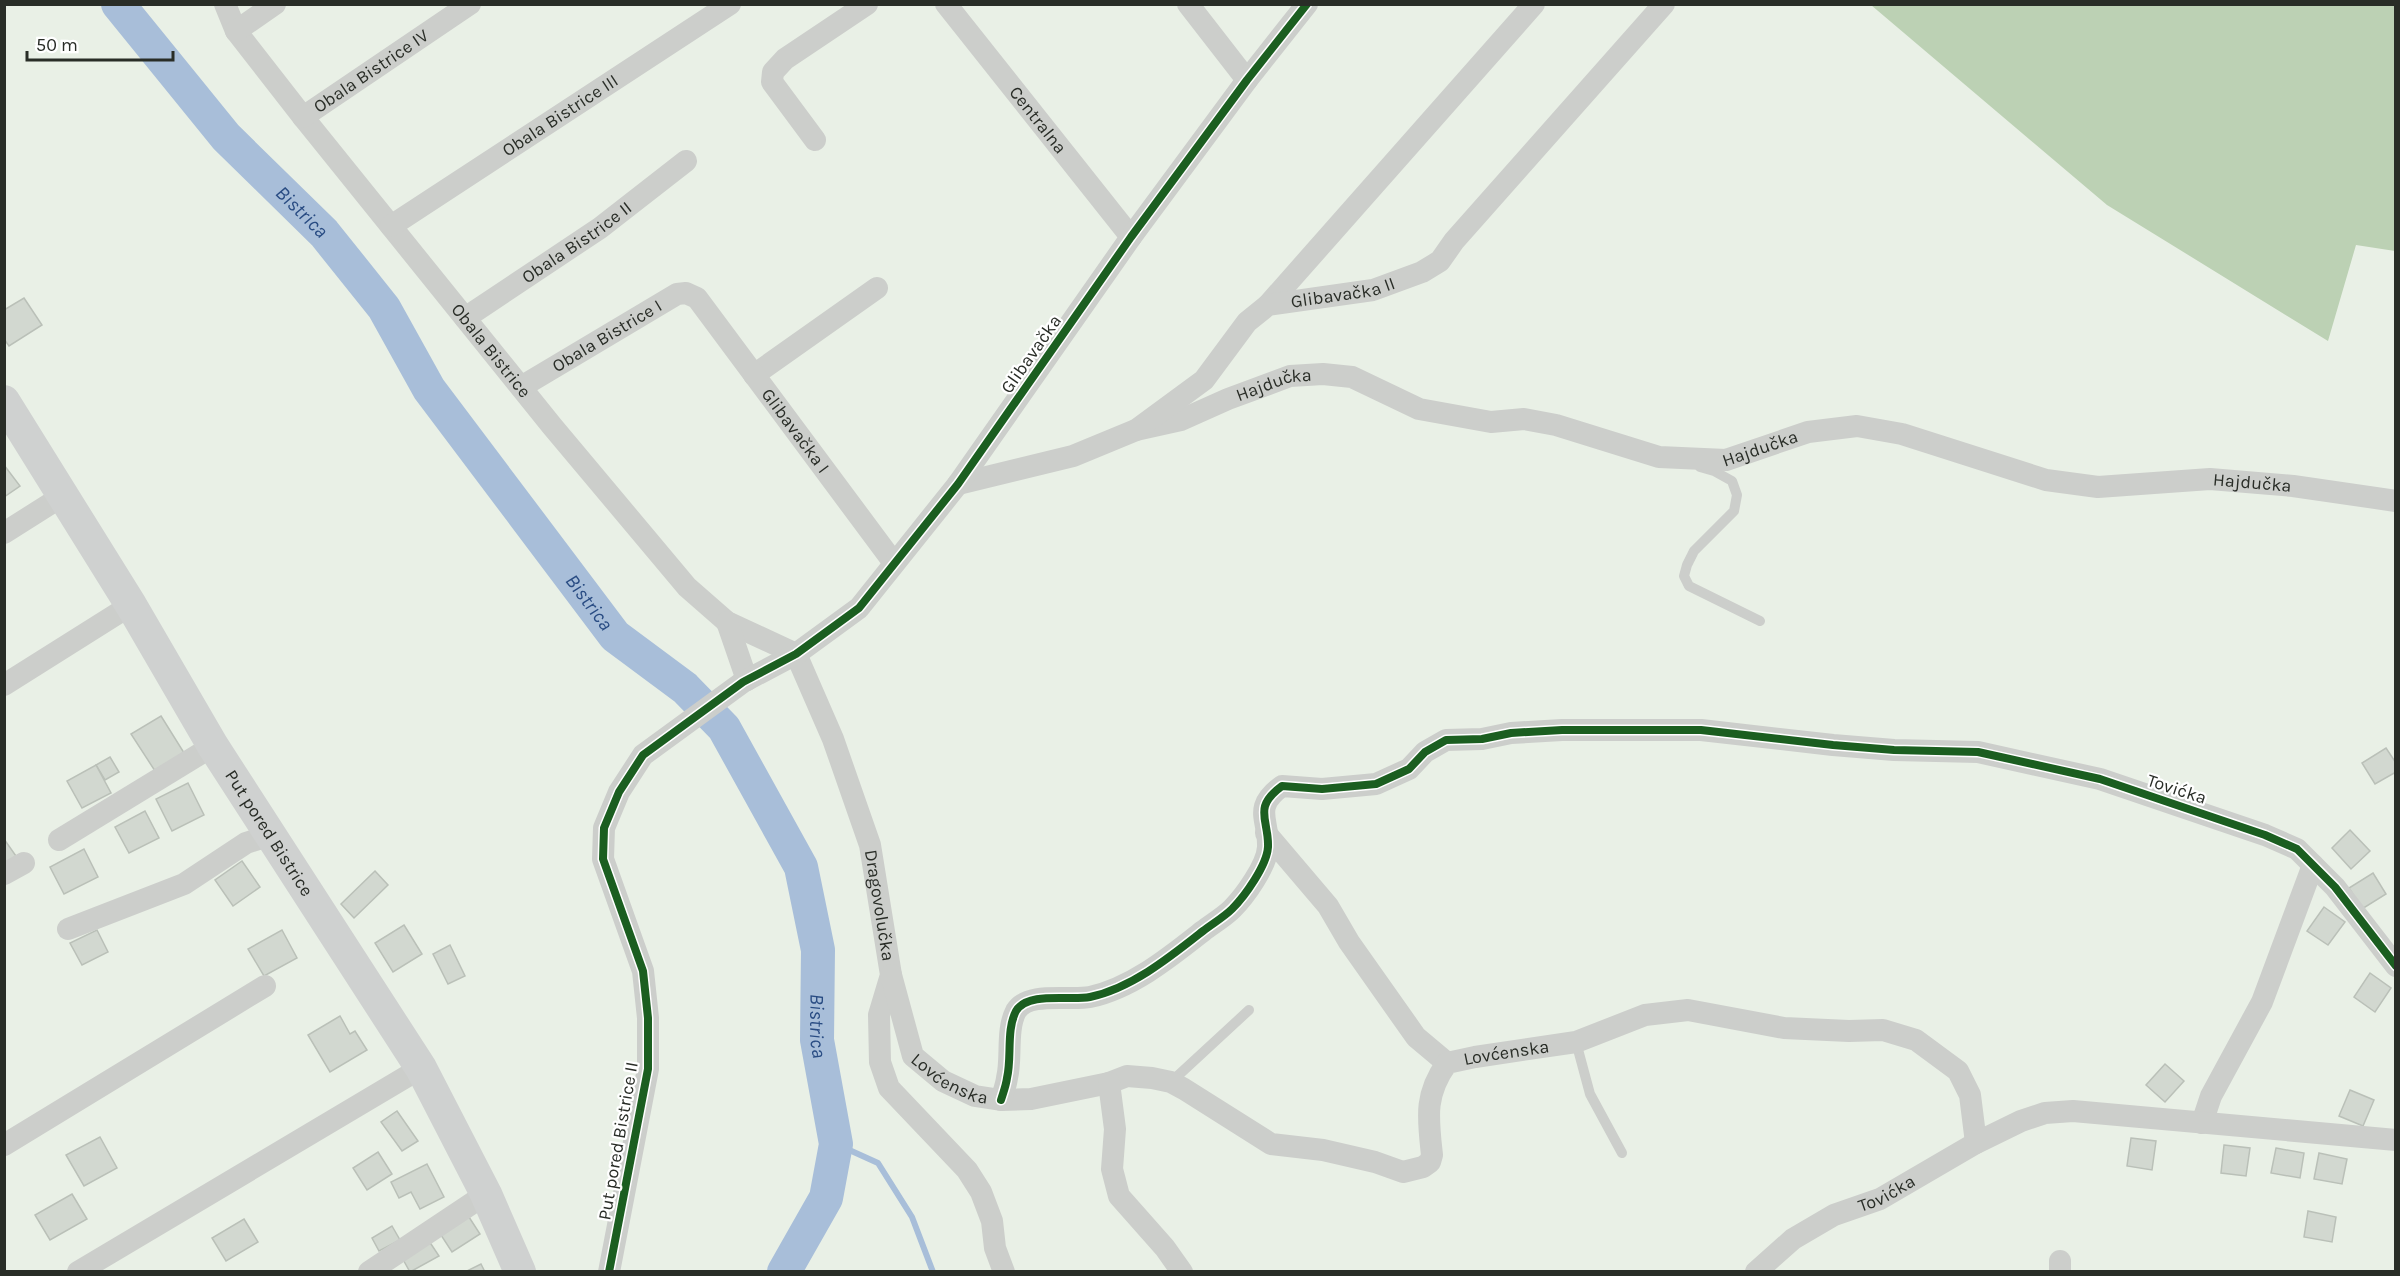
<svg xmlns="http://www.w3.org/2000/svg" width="2400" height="1276" font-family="Karla,sans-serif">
	<rect width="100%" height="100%" fill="#e9f0e6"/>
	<path fill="#bcd1b4" d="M1871,5h524v246l-39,-6 -28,96 -221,-136z"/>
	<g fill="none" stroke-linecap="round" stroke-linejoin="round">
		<path stroke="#a8bed9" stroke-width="6" d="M836,1144l42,19 34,54 21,55"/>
		<path stroke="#a8bed9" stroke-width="34" id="s1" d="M118,4l108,133 98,96 60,75 45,81 186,247 70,52 39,40 77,139 17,83 -1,90 19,104 -10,54 -42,74"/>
	</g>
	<g fill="#d2d8d0" stroke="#bac0b8" stroke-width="1.5">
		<path d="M24,298l18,27 -33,21 -5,-7v-29z"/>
		<path d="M4,465l16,21 -16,11z"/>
		<path d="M161,716l25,40 -29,18 -26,-40z"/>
		<path d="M2386,748l10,15v9l-21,12 -13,-21z"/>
		<path d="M110,757l9,15 -14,8 -9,-15z"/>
		<path d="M96,765l15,28 -29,15 -15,-27z"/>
		<path d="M188,783l16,32 -32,16 -16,-32z"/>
		<path d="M145,811l14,27 -30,15 -14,-26z"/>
		<path d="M2350,830l20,21 -19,18 -19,-21z"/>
		<path d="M4,839l12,17 -12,8z"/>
		<path d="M84,849l14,28 -34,17 -14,-27z"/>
		<path d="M242,861l18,26 -27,19 -18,-26z"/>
		<path d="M375,871l13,14 -34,33 -13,-14z"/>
		<path d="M2373,873l13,21 -24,15 -13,-21z"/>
		<path d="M2324,907l21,15 -17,23 -21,-14z"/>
		<path d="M404,925l18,29 -29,18 -18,-29z"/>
		<path d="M97,930l11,22 -26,13 -12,-22z"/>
		<path d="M282,930l15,28 -33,18 -16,-27z"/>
		<path d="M450,945l15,31 -17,8 -15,-30z"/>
		<path d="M2370,973l21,15 -16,24 -21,-15z"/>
		<path d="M340,1016l10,18 5,-3 12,19 -37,22 -22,-37z"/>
		<path d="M2165,1064l19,17 -19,21 -19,-17z"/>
		<path d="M2350,1090l24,10 -11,26 -24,-10z"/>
		<path d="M397,1111l21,30 -16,10 -21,-29z"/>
		<path d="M100,1137l17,31 -33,18 -18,-31z"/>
		<path d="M2131,1138l25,3 -4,29 -25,-4z"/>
		<path d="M2224,1145l26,3 -4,28 -25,-3z"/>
		<path d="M2276,1148l28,5 -4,25 -29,-5z"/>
		<path d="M378,1152l14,22 -25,16 -14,-22z"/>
		<path d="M2319,1153l28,6 -5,25 -28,-5z"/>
		<path d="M427,1164l17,33 -24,12 -9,-17 -12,6 -8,-16z"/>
		<path d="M72,1194l15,25 -37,21 -15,-25z"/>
		<path d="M2308,1211l28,6 -4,25 -28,-5z"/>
		<path d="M467,1214l13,20 -28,18 -13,-20z"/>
		<path d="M244,1219l14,23 -32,19 -14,-23z"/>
		<path d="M392,1226l8,14 -21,11 -7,-13z"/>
		<path d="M427,1238l12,18 -29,16 -10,-18z"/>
		<path d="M481,1264l4,8h-20z"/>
	</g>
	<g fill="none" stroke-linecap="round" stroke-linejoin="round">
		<g stroke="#cccecb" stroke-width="10">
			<path d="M1700,467l14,4 18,10 5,14 -3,16 -40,40 -7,14 -3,11 5,10 71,35"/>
			<path d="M1576,1042l14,52 32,59"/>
			<path d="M1171,1082l78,-72"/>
		</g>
		<g stroke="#cccecb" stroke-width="22">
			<path id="s2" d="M225,4l11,27 67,86 249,309 135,161 40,35 69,32"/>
			<path id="s3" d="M946,4l185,233"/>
			<path d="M1188,4l59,76"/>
			<path d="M236,31l39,-27"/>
			<path id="s4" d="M303,117l167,-113"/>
			<path d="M815,140l-43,-58 1,-10 12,-13 82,-55"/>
			<path id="s5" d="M391,226l339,-222"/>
			<path d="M1268,305l266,-301"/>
			<path id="s6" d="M465,318l135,-90 86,-67"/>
			<path d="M754,375l123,-87"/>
			<path id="s7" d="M521,387l156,-93 9,-1 11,5 197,265"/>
			<path id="s8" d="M1136,430l45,-10 47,-21 62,-23 33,-2 29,3 67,32 72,13 33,-3 32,6 103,32 67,3 82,-28 49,-6 45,8 144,46 52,7 112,-8 83,7 103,15"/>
			<path id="s9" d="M958,484l115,-28 63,-26 68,-50 43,-58 21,-17 105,-15 49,-18 18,-11 14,-20 210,-237"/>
			<path d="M4,533l60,-38"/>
			<path d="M727,622l20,58"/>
			<path id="s10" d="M796,654l37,85 37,106 21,130 -12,40 1,47 9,26 78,82 14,22 11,29 3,27 9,24"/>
			<path d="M4,685l127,-80"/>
			<path d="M1266,833l62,73 21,36 67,95 31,26"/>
			<path d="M59,840l154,-94"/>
			<path d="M4,874l20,-11"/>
			<path d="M68,929l116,-45 62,-41 25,-8"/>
			<path id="s11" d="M891,975l22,81 30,25 32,15 26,4 30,-1 78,-16 18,-7 25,2 19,4 13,7 87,55 52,6 52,12 28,10 20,-5 7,-5 2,-7c-4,-37 -8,-60 15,-92l28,-6 101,-15 69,-27 43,-5 96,18 65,3 34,-1 33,10 42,31 12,24 6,48"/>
			<path d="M1109,1083l6,46 -3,40 7,27 46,52 17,24"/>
			<path d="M1001,1100c2,-7 5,-14 6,-22 5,-20 -1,-48 9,-67 12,-20 54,-10 74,-14 42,-9 80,-40 113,-66 9,-7 21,-14 29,-22 13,-13 35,-44 36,-62 1,-28 -16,-39 14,-61l40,3 54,-5 33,-15 16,-17 21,-12 36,-1 29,-6 51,-3h139l132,15 61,5 84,2 122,27 165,56 32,14 38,38 61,79"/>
			<path d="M2202,1123l9,-27 51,-94 51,-137"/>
			<path d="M4,1145l261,-159"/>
			<path d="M78,1272l343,-204"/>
			<path d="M369,1272l117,-78"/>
			<path d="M609,1272l39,-203v-51l-5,-47 -40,-112 1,-31 15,-36 24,-37 100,-73 53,-28 63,-46 99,-124 173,-247 116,-157 60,-76"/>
			<path id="s12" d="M1756,1272l37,-33 41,-24 46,-16 96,-56 45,-22 24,-8 28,-2 323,29"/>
			<path d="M2060,1272v-11"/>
		</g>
		<path stroke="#cfd1d0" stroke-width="32" id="s13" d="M4,401l127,204 82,141 208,322 65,126 34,78"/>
		<defs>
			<g id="cycleway">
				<path d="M1001,1100c2,-7 5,-14 6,-22 5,-20 -1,-48 9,-67 12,-20 54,-10 74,-14 42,-9 80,-40 113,-66 9,-7 21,-14 29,-22 13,-13 35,-44 36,-62 1,-28 -16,-39 14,-61l40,3 54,-5 33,-15 16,-17 21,-12 36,-1 29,-6 51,-3h139l132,15 61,5 84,2 122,27 165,56 32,14 38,38 61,79"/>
				<path d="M609,1272l39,-203v-51l-5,-47 -40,-112 1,-31 15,-36 24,-37 100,-73 53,-28 63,-46 99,-124 173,-247 116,-157 60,-76"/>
			</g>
		</defs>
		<use href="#cycleway" stroke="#fff" stroke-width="11"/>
		<use href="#cycleway" stroke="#1b5e20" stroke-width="8"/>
	</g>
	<g text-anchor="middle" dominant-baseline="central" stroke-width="4.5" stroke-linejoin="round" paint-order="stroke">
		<g font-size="18" fill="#292d27" stroke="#fff">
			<text stroke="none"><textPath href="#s4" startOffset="82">Obala Bistrice IV</textPath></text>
			<text stroke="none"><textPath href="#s5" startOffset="202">Obala Bistrice III</textPath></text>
			<text stroke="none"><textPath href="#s3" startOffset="148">Centralna</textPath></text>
			<text stroke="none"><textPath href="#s6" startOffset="135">Obala Bistrice II</textPath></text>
			<text stroke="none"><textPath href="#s9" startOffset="446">Glibavačka II</textPath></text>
			<text stroke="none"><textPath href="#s7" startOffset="100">Obala Bistrice I</textPath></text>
			<text stroke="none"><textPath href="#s2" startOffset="438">Obala Bistrice</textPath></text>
			<text transform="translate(1031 354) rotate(-55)">Glibavačka</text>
			<text stroke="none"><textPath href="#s8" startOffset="146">Hajdučka</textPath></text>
			<text stroke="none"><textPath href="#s7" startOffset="368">Glibavačka I</textPath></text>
			<text stroke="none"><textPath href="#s8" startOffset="650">Hajdučka</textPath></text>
			<text stroke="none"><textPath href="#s8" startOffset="1154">Hajdučka</textPath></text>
			<text transform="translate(2177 789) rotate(18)">Tovićka</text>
			<text stroke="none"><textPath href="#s13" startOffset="507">Put pored Bistrice</textPath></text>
			<text stroke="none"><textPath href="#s10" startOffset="266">Dragovolučka</textPath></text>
			<text stroke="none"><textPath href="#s11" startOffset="804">Lovćenska</textPath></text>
			<text stroke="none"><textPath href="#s11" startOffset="128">Lovćenska</textPath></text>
			<text transform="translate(618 1141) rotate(-80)">Put pored Bistrice II</text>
			<text stroke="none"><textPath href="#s12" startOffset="154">Tovićka</textPath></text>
		</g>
		<g font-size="20" font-style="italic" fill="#294c83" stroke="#fff">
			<text stroke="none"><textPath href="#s1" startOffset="278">Bistrica</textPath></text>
			<text stroke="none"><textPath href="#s1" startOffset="764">Bistrica</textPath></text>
			<text stroke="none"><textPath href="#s1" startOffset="1269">Bistrica</textPath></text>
		</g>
	</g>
	<rect width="2400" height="1276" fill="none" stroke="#292d27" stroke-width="12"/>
	<path d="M27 51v9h146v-9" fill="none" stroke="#292d27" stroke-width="3"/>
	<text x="36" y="51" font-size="18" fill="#292d27" stroke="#ffffff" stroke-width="4.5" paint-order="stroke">50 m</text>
</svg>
